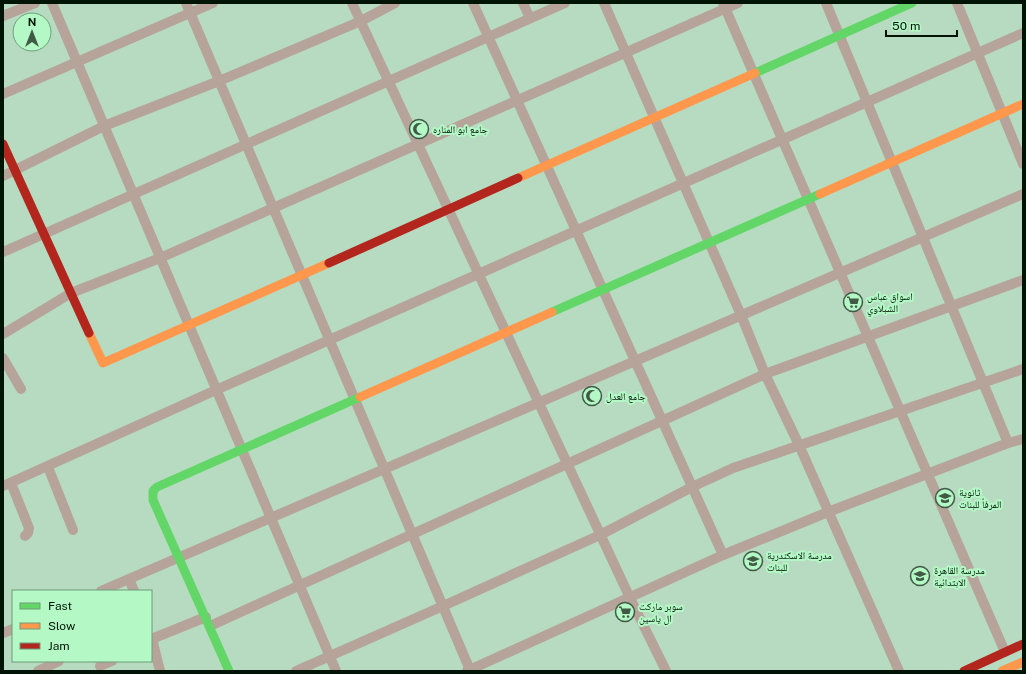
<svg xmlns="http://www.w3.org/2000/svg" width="1026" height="674" font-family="'Public Sans','Noto Naskh Arabic',sans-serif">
	<rect width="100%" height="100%" fill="#b6dbc0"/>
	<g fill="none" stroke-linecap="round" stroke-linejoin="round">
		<g stroke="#b6a49b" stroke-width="10">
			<path d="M52,3l284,668"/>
			<path d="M186,3l284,667"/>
			<path d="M352,3l278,595 36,73"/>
			<path d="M473,3l250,552"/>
			<path d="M523,3l7,15"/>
			<path d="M604,3l137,312 24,59 34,71 100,226"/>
			<path d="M723,3l282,649"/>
			<path d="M826,3l182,440"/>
			<path d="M957,3l66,161"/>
			<path d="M3,16l32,-13"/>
			<path d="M3,94l210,-91"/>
			<path d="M3,176l101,-50 115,-45 142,-60 34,-18"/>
			<path d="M3,252l562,-249"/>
			<path d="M3,334l68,-41 89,-35 578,-255"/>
			<path d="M3,358l18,31"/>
			<path d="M48,467l25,63"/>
			<path d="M11,483l18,45 -1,5 -3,3"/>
			<path d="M3,486l213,-96 807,-357"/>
			<path d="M129,579l5,12"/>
			<path d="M101,591l922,-397"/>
			<path d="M210,626l555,-252 258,-94"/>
			<path d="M3,633l10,-4"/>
			<path d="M153,643l7,28"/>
			<path d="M151,645l2,-2 1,-5 52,-21"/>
			<path d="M100,666l12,-5"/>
			<path d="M38,671l21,-10"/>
			<path d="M296,671l147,-65 157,-71 92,-48 41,-19 290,-99"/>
			<path d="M467,671l256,-116 105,-43 180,-69 15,-4"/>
		</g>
		<g stroke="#63d668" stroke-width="9">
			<path d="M755,73l157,-70"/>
			<path d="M552,312l268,-118"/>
			<path d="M229,671l-76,-171v-9l4,-4 203,-90"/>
		</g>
		<g stroke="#ff974d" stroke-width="9">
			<path d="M518,178l237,-105"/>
			<path d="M820,194l203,-90"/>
			<path d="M89,333l14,30 226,-100"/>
			<path d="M360,397l192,-85"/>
			<path d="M1002,671l21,-9"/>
		</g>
		<g stroke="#b3261e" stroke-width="9">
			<path d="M3,144l86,189"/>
			<path d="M329,263l189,-85"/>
			<path d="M964,671l59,-27"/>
		</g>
	</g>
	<defs>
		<symbol id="mosque-ring" viewBox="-11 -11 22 22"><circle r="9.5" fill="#b4f8c6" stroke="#405a46" stroke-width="1.5"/><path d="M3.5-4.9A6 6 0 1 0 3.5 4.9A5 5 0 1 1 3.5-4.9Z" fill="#405a46"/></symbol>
		<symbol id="supermarket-ring" viewBox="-11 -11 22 22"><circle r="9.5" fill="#b4f8c6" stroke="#405a46" stroke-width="1.5"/><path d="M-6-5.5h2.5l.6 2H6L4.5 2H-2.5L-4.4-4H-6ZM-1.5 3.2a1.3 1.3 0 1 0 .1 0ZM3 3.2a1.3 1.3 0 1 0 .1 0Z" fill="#405a46"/></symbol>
		<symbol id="school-ring" viewBox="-11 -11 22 22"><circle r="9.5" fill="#b4f8c6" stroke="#405a46" stroke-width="1.5"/><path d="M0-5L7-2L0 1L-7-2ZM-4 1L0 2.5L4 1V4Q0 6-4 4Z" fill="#405a46"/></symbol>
	</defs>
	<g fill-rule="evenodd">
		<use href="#mosque-ring" x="408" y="118" width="22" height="22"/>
		<use href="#supermarket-ring" x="842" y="291" width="22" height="22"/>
		<use href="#mosque-ring" x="581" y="385" width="22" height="22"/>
		<use href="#school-ring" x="934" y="487" width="22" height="22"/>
		<use href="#school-ring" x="742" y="550" width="22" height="22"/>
		<use href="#school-ring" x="909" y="565" width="22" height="22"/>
		<use href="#supermarket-ring" x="614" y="601" width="22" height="22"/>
	</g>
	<g text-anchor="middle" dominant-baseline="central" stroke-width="4" stroke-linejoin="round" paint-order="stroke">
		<g font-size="10" fill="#001405" stroke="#b4f8c6" text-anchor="start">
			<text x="433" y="129">جامع ابو المناره</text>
			<text x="867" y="296">اسواق عباس<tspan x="867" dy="12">الشبلاوي</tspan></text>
			<text x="606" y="396">جامع العدل</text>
			<text x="959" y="492">ثانوية<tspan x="959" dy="12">المرفأ للبنات</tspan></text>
			<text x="767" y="555">مدرسة الاسكندرية<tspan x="767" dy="12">للبنات</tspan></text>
			<text x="934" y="570">مدرسة القاهرة<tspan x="934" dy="12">الابتدائية</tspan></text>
			<text x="639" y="606">سوبر ماركت<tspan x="639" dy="12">ال ياسين</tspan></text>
		</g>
	</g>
	<rect width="1026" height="674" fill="none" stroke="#001405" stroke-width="8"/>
	<rect x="12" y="590" width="140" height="72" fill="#b4f8c6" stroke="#6c9d79"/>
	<rect x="20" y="603" width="20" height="6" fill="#63d668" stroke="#6c9d79"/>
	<text x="48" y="610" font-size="12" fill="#001405">Fast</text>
	<rect x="20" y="623" width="20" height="6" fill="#ff974d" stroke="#6c9d79"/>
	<text x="48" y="630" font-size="12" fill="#001405">Slow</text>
	<rect x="20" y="643" width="20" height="6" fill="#b3261e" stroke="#6c9d79"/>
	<text x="48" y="650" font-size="12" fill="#001405">Jam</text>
	<g transform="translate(32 32)"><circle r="19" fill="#b4f8c6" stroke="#6c9d79"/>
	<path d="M0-3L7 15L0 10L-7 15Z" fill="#405a46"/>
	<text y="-6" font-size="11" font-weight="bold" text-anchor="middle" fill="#001405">N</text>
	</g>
	<path d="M886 30v6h71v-6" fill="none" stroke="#001405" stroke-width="2"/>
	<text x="892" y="30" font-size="12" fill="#001405" stroke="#b4f8c6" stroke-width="3" paint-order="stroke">50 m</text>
</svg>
